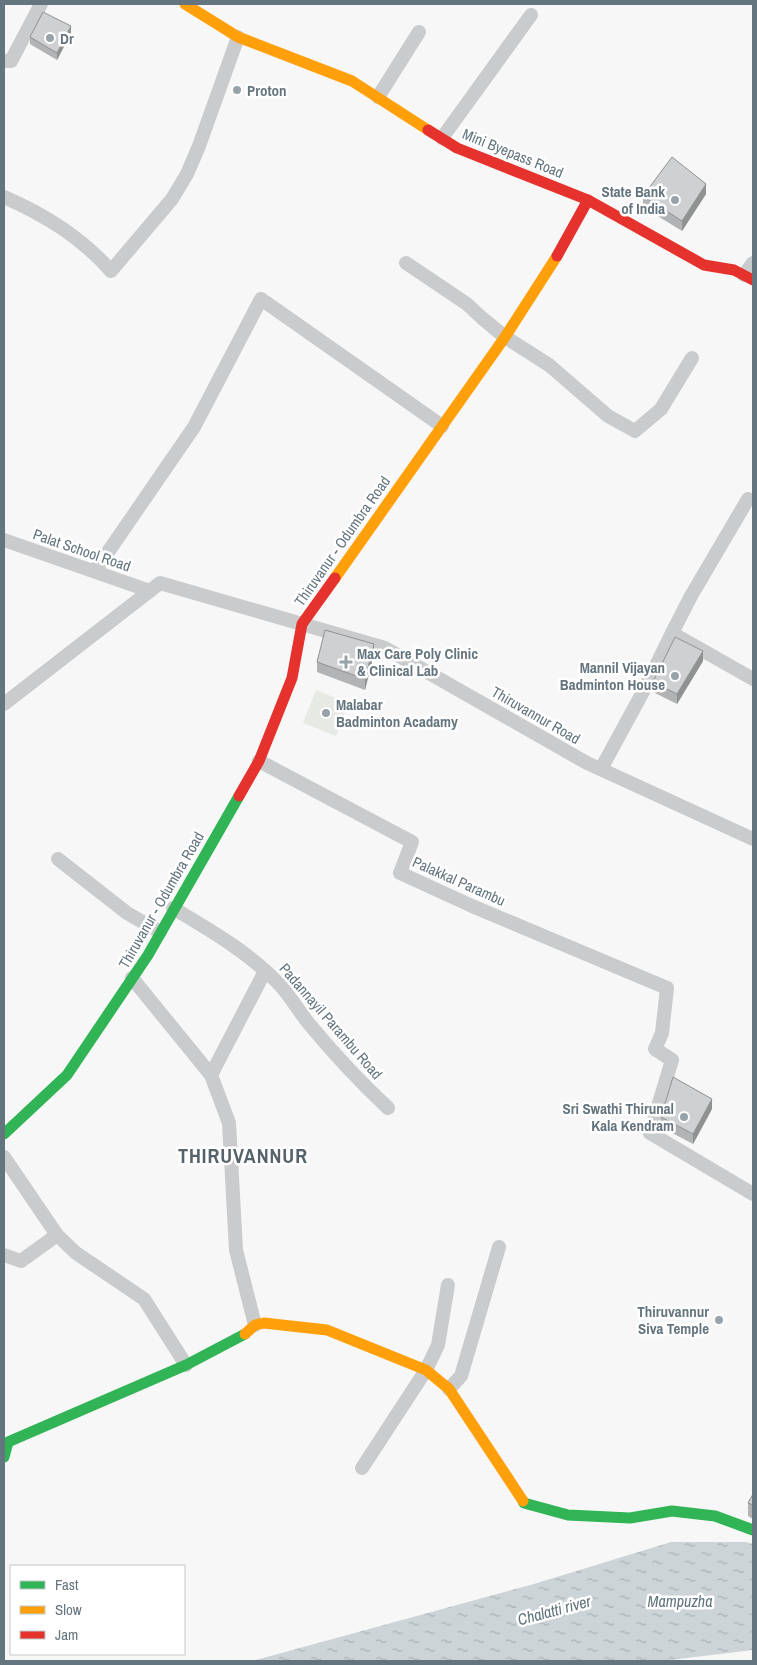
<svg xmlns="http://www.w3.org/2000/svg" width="757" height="1665" font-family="'Archivo Narrow',sans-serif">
	<defs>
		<pattern id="water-ripples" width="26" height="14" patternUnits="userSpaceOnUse" patternTransform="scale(1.25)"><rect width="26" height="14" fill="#ccd4d7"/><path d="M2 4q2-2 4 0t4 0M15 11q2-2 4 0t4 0" fill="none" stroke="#a9b1b4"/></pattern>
	</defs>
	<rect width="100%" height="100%" fill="#f7f7f7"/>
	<path fill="#e6e9e4" d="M316,690l32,13 -12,33 -33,-13z"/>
	<path fill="url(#water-ripples)" d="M671,1542h75l7,2v106l-91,11h-410l282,-77z"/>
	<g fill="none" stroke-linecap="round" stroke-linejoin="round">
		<g stroke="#cacbcc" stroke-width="14">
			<path d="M4,61h7l30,-57"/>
			<path d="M378,97l41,-65"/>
			<path d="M442,138l89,-123"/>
			<path d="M4,197c41,18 77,40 107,74l61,-72 15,-25 12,-28 39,-109"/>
			<path d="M406,263l61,41 15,14 23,19 44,28 59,51 27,15 26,-22 31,-51"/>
			<path d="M744,275l9,-12"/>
			<path d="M4,540l146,51"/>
			<path d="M95,571l99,-144 67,-128 181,127"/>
			<path d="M672,633l19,-37 57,-97"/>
			<path d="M4,704l156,-121 225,65 202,115 166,76"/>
			<path d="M259,761l153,81 -12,31 72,33 195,82 -5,45 -7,16 17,11 -22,73 103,61"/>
			<path d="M601,769l43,-79 28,-57 81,46"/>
			<path d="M58,859l69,54 33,19"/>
			<path d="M173,908c37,22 75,44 105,75 12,12 21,29 32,42 25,30 50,57 78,83"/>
			<path d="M132,978l79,97"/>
			<path d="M4,1157l53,78 19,18 68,46 42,66"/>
			<path d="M4,1255l17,6 36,-26"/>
			<path d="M255,1325l-19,-75 -7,-127 -18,-48 54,-104"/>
			<path d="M449,1389l12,-13 38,-129"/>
			<path d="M362,1468l64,-98 12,-25 10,-60"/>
		</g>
		<g stroke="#30b455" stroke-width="11">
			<path d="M4,1134l63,-59 81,-120 91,-159"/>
			<path d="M4,1457l4,-15 178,-77 59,-31"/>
			<path d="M523,1501l1,2 44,12 62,3 42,-7 43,5 38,14"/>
		</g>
		<g stroke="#ff9f0a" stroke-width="11">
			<path d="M185,4l53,33 114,44 76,49"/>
			<path d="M335,578l170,-241 52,-81"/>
			<path d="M245,1334l10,-9 9,-2 63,7 99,40 23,19 74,112"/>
		</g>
		<g stroke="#e5322d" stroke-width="11">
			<path d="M428,130l29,18 131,52 116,65 30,5 19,10"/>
			<path d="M557,256l31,-56"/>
			<path d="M239,796l20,-35 33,-83 10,-54 33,-46"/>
		</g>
	</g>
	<g fill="#b1b3b4">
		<path d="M71,33l-14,27 -27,-16v-7z"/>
		<path d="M706,194l-24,37 -39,-24v-11z"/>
		<path d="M374,654l-9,36 -48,-18v-10z"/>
		<path d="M703,661l-26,43 -24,-12v-10z"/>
		<path d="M712,1109l-19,35 -32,-17v-10z"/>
		<path d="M753,1494v25l-5,-3v-13z"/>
	</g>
	<g fill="#909292">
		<path d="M71,26v7l-14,27v-7z"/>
		<path d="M706,184v10l-24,37v-10z"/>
		<path d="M374,644v10l-9,36v-11z"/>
		<path d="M703,651v10l-26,43v-10z"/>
		<path d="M712,1099v10l-19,35v-10z"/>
	</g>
	<g fill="#ced0d1" stroke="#909292">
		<path d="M43,12l28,14 -14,27 -27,-16z"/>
		<path d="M672,157l34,27 -24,37 -39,-25z"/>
		<path d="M325,630l49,14 -9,35 -48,-17z"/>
		<path d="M675,637l28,14 -26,43 -24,-12z"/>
		<path d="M673,1077l39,22 -19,35 -32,-17z"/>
		<path d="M753,1494v11l-5,-2z"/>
	</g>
	<g fill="#98a2a9" stroke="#fff" stroke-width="2">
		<circle cx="50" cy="38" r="5"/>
		<circle cx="237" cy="90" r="5"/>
		<circle cx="675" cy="200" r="5"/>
		<path d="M343.5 654.5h5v5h5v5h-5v5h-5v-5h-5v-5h5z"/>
		<circle cx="675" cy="676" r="5"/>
		<circle cx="326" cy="713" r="5"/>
		<circle cx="684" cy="1117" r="5"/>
		<circle cx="719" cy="1320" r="5"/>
	</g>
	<g text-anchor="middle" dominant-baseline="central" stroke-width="5" stroke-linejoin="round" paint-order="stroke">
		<g font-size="15" font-weight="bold" fill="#65757f" stroke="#fff" text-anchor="start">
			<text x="60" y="38">Dr</text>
			<text x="247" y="90">Proton</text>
			<text x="665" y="191" text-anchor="end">State Bank<tspan x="665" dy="17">of India</tspan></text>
			<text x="357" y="653">Max Care Poly Clinic<tspan x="357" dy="17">&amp; Clinical Lab</tspan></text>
			<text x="665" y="667" text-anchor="end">Mannil Vijayan<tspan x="665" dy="17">Badminton House</tspan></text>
			<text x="336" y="704">Malabar<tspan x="336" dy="17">Badminton Acadamy</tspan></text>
			<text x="674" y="1108" text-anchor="end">Sri Swathi Thirunal<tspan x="674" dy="17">Kala Kendram</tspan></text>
			<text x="709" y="1311" text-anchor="end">Thiruvannur<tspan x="709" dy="17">Siva Temple</tspan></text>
		</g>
		<g font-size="15" fill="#65757f" stroke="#fff">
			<text transform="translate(513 153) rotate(22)">Mini Byepass Road</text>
			<text transform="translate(342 541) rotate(-55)">Thiruvanur - Odumbra Road</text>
			<text transform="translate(82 550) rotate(19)">Palat School Road</text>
			<text transform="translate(536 715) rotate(30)">Thiruvannur Road</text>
			<text transform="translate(459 881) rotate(24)">Palakkal Parambu</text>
			<text transform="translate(161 900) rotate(-60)">Thiruvanur - Odumbra Road</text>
			<text transform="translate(331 1021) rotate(49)">Padannayil Parambu Road</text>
		</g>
		<g font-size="16" font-style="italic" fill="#607479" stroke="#fff">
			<text x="680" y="1601">Mampuzha</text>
			<text transform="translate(554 1610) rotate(-15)">Chalatti river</text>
		</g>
		<g font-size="20" font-weight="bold" letter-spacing="1" fill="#56636b" stroke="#fff">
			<text x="243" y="1155">THIRUVANNUR</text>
		</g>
	</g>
	<rect width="757" height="1665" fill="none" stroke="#65757f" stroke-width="10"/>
	<rect x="10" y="1565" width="175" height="90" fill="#ffffff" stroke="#c1c8cc"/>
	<rect x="20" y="1581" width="25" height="8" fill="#30b455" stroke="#c1c8cc"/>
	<text x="55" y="1590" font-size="15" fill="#65757f">Fast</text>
	<rect x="20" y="1606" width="25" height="8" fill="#ff9f0a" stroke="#c1c8cc"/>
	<text x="55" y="1615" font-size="15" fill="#65757f">Slow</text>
	<rect x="20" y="1631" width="25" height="8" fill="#e5322d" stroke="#c1c8cc"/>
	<text x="55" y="1640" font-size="15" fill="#65757f">Jam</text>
</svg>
